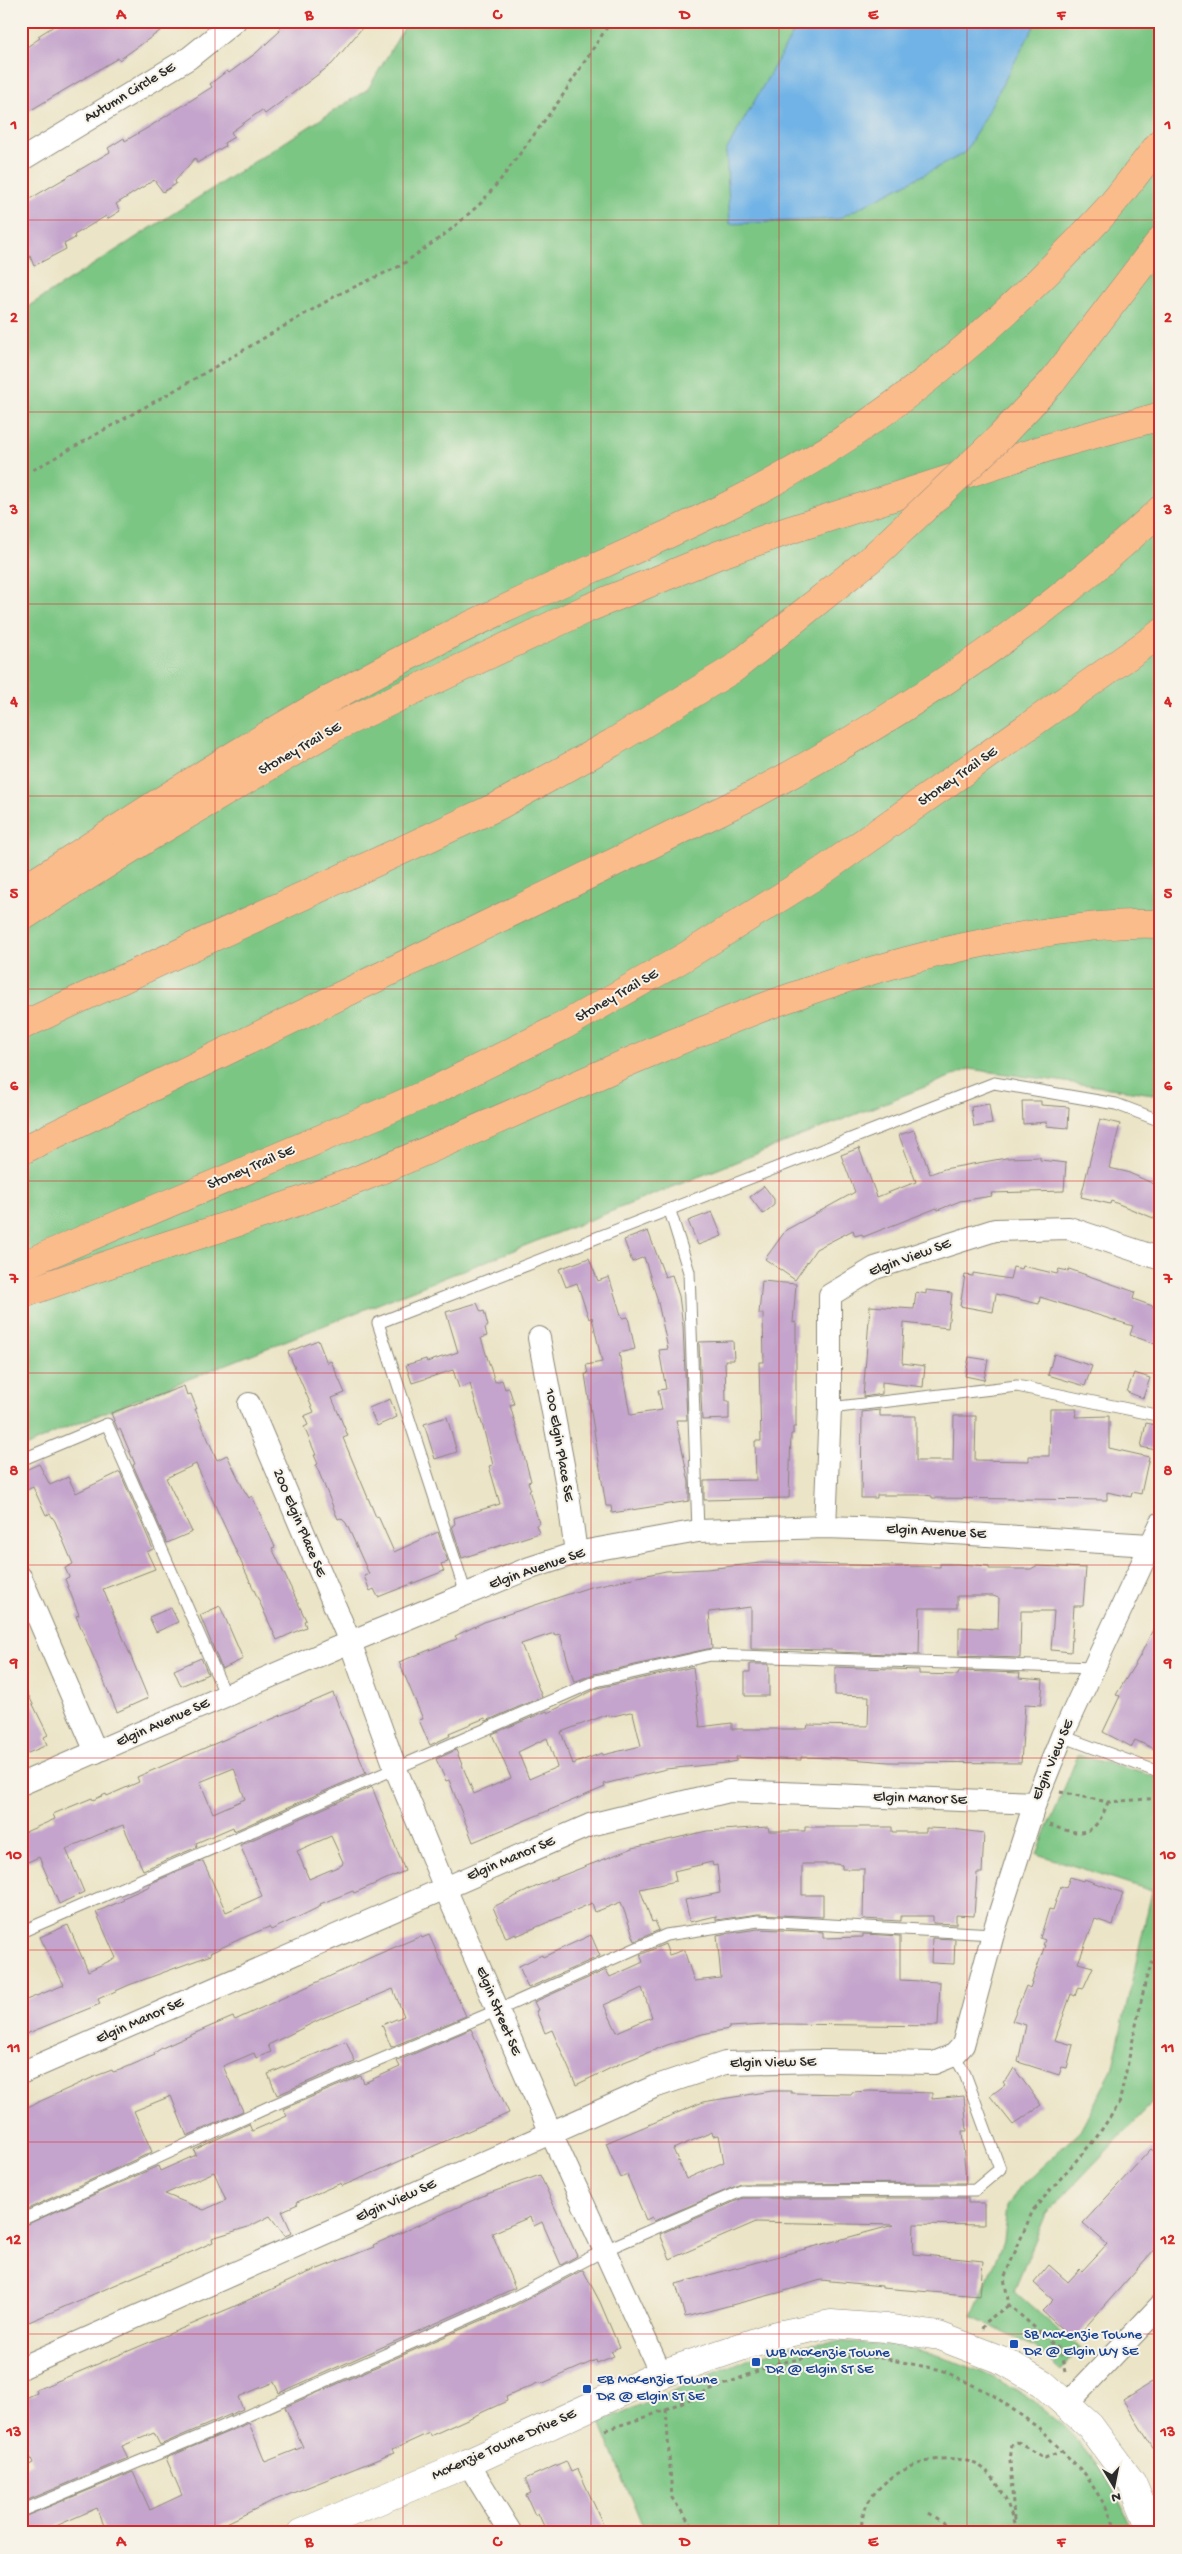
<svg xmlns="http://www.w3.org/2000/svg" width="1182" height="2554" font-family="'Gochi Hand',sans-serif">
	<rect width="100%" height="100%" fill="#f7f3e8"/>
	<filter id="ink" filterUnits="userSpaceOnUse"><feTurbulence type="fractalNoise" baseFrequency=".02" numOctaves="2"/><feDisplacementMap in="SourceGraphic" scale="10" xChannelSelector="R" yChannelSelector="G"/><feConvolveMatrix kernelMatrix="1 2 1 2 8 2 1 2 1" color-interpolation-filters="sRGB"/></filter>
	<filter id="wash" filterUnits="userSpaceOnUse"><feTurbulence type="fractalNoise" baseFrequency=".0096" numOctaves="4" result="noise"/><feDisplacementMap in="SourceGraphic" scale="20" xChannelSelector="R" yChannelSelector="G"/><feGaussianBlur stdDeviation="1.12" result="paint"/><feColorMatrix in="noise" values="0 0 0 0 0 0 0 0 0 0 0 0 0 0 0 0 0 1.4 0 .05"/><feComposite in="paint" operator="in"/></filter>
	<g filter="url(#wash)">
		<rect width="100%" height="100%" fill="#ebe4c6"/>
		<g fill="#7cc684" stroke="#547858">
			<path d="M408,21h753v1074l-191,-26 -907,360 -42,20v-1138l347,-222z"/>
			<path d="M1078,1755l83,23v316l-115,120 -32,77 66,58 -19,22 -27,-24 -62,-30 31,-76 4,-33 12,-20 61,-57 32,-61 40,-179 -115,-37z"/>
			<path d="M830,2342c131,-2 257,63 303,191h-488l-45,-111 152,-65 41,-11z"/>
		</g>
		<path fill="#71b3e6" stroke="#4e6f88" d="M800,21h237l-72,132 -127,66 -108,5 -4,-73z"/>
		<g id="blocks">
			<g fill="#c4a4cc" fill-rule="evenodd">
				<path d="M62,21h112l-55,39 -1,-2 -97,58v-65l19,-13 -2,-2z"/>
				<path d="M286,21h68l8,7 -30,36 -67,50 -3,-4 -31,22 3,5 -10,6 1,3 -28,17 -2,-5 -20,23 1,3 -13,8 -9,-12 -38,24 4,7 -13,8 -1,-3 -32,19 1,3 -11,6 2,5 -32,17 -4,-10 -9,5v-57l89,-52 -2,-4 16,-10 1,3 24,-14 63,-40 -2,-3 17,-13 2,2 27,-20 24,-22 -1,-2z"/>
				<path d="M1022,1101h19v4l28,2 -1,21 -22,-2 1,-4 -24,2z"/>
				<path d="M989,1104l3,20 -18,3 -3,-20z"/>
				<path d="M1100,1119l20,5 -11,44 18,4 34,15v19l-5,13 -45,-18 -1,3 -29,-7z"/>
				<path d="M914,1130l16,44 14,-5 62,-11 34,-1v3l26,3 -2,28 -73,2 1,3 -32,5 -22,9 -1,-2 -74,29 -1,-3 -7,2 -2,-6 -37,19 -21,31 -30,-21 21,-29 69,-38 -14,-37 18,-7 18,49 39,-15 -17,-47z"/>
				<path d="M764,1186l10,13v6l-11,9 -13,-17z"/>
				<path d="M712,1212l10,24 -24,9 -10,-24z"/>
				<path d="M648,1231l17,46 7,-2 7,21 4,30 4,94h-11l13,62v19l-77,12 -1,-7h-5l-21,-132h3l-2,-9 16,-3 -10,-45 -3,2 -12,-36 -11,4 -7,-18 30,-11 9,23 11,-4 13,41 6,-1 7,32 -16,4 11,62 32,-5 -4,-20 8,-1 -7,-39 9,-1 -11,-51 -13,-41 -12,5 -8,-22z"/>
				<path d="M1023,1266l34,8 2,-5 9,2 1,-2 66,23 -2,7 28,10v37l-31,-11 3,-9 -93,-29 -1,7 -43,-10 -3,18 -33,-6 5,-31 8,1v-3l37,6 3,-12 9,2z"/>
				<path d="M762,1281l34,3 -3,39 3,-1v105h-3v7h-2l-2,64 -85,2v-19l52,-1 -1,-39h6l-2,-79h5l-1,-48h-4z"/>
				<path d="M926,1290l26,3 -4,35 -44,-5 -2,40 23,3 -2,21 -41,-5v12l-19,3 7,-91 44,3 2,-17 10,2z"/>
				<path d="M477,1303l4,9 3,-1 4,15 -3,2 2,8 -6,2 14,44 7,-2 3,9 4,-1 5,16 -4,1 21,76 -3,1 3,8h-2l10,33 -3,2 3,8 -77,25 -10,-32 3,-2 -1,-6 46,-14 -11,-38 4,-1 -10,-38 -13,-43 -11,4 -6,-18 -41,13 -6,-18 20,-6 1,3 31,-10 -12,-40z"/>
				<path d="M318,1340l9,23 4,-2 14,32 -13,5 16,38 -5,2 33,79 2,-1 16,36 44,-20 10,30 -7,2 3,7 -66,26 -4,-8 -4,2 -6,-15 5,-2 -23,-51 -5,-5 -3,1 -7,-17 -15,-37 2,-1 -4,-9h2l-12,-28 4,-2 -4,-9 10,-4 -26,-60z"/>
				<path d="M733,1341l1,19h-9l1,41h3v18l-27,1 -3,-78z"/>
				<path d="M1054,1354l38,12 -7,20 -37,-11z"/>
				<path d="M969,1357l19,3 -4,20 -19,-4z"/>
				<path d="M1134,1373l16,5 -7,20 -16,-6z"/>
				<path d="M184,1386l3,9 4,-1 6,15h-2l22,51 10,-5 17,35 5,8 3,-2 23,51 -3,1 34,72 -2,1 2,6 -29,13 -81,-176 -30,14 26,54 -25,11 -34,-78 2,-1 -15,-35 -2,1 -7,-17z"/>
				<path d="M390,1399l7,18 -20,9 -8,-18z"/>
				<path d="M1050,1409h27l-2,8 34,-1v32l40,9 -8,37 -9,-2 -1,5 -24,-5v8l-175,-2v-2l-8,-1h-47v3h-16l1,-86 18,-2v6h36v45h37l1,-45h22l-1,44 54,1v-5h20z"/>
				<path d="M447,1417l10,35 -22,7 -11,-35z"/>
				<path d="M1146,1423l15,3v25l-20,-4z"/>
				<path d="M39,1464l11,21 18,-8 8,16 44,-21 33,77 -6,3 8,17 -52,20 45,109 -31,14 -41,-96 3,-1 -14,-36 4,-2 -4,-9 8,-4 -18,-43 -5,-7 -4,1 -13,-28 -12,6v-21z"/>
				<path d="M760,1563l180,4v-3h17l32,2v3h42l5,-3 50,2 -3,38h-9l-3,46 -20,-2 3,-39h-33l-1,47 -61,-2v-29l39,2 1,-31 -6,-2h-36v12h-37l-1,47 -84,-3v-2l-84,-1v-42l-42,5 3,36 -118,26 -20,8 -14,-48 -5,1 -1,-2 -33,11 21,53 -56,24 -1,-3 -36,15 1,3 -20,9 -2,-4 -9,-21 4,-1 -24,-57 58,-23 -2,-3 29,-14 106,-35 76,-16 41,-2z"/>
				<path d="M220,1606l23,53 -21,10 -22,-54z"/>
				<path d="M171,1608l7,14 -22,10 -7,-15z"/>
				<path d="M1161,1613v139l-26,-12 -3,7 -29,-15 17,-36 -4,-1 24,-39z"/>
				<path d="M201,1658l7,16 -27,12 -7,-16z"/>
				<path d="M750,1664h19v32h-24v-24h5z"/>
				<path d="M693,1667l7,60 32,-4v6h75l1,-4 60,1 1,-30 -34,-1v-28l84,3v4l39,1 1,-4 61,2 -1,5 24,2 -2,25 -16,-1 -4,59 -132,-1 -52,-4 -36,-1v3l-65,-3v4l-10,2 -60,6 -62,15 1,3 -132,55 -24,-62 -3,1 -10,-22 20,-9 18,44 37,-16 -19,-44 55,-23 1,2 50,-25zM630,1712l3,1 8,33 -38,9 -1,-2 -29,11 -12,-32 48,-18v3zM547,1738l10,29 -28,12 -11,-27z"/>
				<path d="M21,1680l27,55 -4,2 3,8 -26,11z"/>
				<path d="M333,1693l33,80 -132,58 -1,-4 -37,16 1,4 -54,23 -20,-45 -28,11 -29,13 18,43 -25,12 -20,-47 -18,8v-31l34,-15 -2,-5 39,-16 1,2 13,-6 1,2 32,-14 -2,-5zM234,1768l11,31 -32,14 -13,-31z"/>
				<path d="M372,1787l33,84 -51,22 -1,-2 -33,13 1,2 -14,7 -36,17 -2,-3 -29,12 -30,14 1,2 -82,30 -31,14 2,5 -79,32v-34l43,-17 -24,-48 28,-12 20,46 28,-13 -20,-46 28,-12 -1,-2 27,-12 -1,-2 54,-23 23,51 36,-16 -22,-51zM331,1836l12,26 -1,3 -33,14 -12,-28z"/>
				<path d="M768,1827l1,4h36v-4h87v5h34v-4l26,1 32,4 -2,40h-5l-3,43 -18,-1v9l-23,-1v-7h-32v5l-38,-2 1,-50h-22v-4l-7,-1h-33v31h21v22l-65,-3 -42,6v-4l-26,6 -5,-22 35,-7 -3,-28 -4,1 -1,-4 -38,9 2,10 -36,8 12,33 3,-1 4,9 -24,11 -14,-39 -26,10 -3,-9 -76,33v-2l-10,4 -13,-31 55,-26 85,-33 74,-17z"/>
				<path d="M1070,1877l13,4 1,-2 39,14 -10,32 -18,-6 -17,44 15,4 -10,22 -5,-2 -3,9 -4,-2 -16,46 18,5 -6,23 -5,-1 -3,8 -41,-13 8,-37 -14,-4 14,-35 4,2 15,-43h-2l2,-5 -5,-2 9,-29 4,1 8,-24 5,2z"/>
				<path d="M758,1929l65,3v6l40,-1v-3l37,2v44l40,2 -2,44 -153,-2 -56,3v2l-27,5 -35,11 -48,19 -43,21 -24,-55 -7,3 -9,-22 2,-1 -4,-8 72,-32 4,7 29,-13 4,-2 -3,-7 25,-11 4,11 15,-5 10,31 27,-3 -4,-43zM642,1988l10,29 -35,15 -13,-27z"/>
				<path d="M429,1935l37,81 -75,31 -9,-22 22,-9 -11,-27 -70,29 -55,27 3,7 -15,6 -2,-5 -31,13 20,45 -56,25 -16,-40 -37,15 18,41 -131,60v-102l75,-34 16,-6 1,2 7,-2 35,-15 -1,-2 8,-5 47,-21 24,-10 2,3 139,-64 47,-20 1,2z"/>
				<path d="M591,1935l9,21 -72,32 -9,-22 23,-11 1,2z"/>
				<path d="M932,1938l23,1 -1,25 -23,-1z"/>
				<path d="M471,2029l38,84 -143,63 -24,10 -1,-3 -44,19 1,2 -16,7 10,22 -7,3 -15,-20 -22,11 -36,11 1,4 -17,8 -167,72 -1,-2 -7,3v-96l137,-61 2,5 36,-16 -2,-5 55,-26 3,7 35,-15 -4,-7 78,-33 3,7 36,-16 -3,-6zM214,2172l12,28 -22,10 -39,-16z"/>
				<path d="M346,2041l9,21 -78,33 -9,-21z"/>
				<path d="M1014,2068l27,37 -28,20 -23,-29 15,-11 -2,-3 5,-4z"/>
				<path d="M772,2091h19v2l61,1v-2l17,-1 63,2v6l32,-3 3,35h-5l4,52 -225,1 -87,37 -2,-4 -6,3 -19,-45 -6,3 -15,-35 97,-41zM712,2132l1,4 6,-1 5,27 -38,17 -13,-30z"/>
				<path d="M1151,2149l10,8v85l-87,98 -32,-29 11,-11 -19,-17 15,-18 19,17 12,-13 2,2 25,-27 -24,-21z"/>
				<path d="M540,2175l37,81 -16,9 -19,-43 -8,4 -4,-9 -33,14 -5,2 23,55 -236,105 -5,-11 -36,15 5,12 -83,36 -6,-12 -32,13 6,12 -107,45v-34l12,-6 -12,-28v-35l16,-7 -1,-3 197,-83 72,-33 69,-27 -1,-2 114,-51z"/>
				<path d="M743,2198h225v5h16v22l-70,-1 -1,30 70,7 -3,35 -98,-8v-2l-61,-6 -43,13 -93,24 -9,-33 218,-59 -138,-3 -86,37 -10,-25z"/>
				<path d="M583,2270l17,32 19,45 -8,4 3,5 -17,7 -1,-3 -55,24 -1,-2 -34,15 1,4 -77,35 -1,-3 -37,17 2,3 -124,49 -64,31h-99l-10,-25 -57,25h-19v-15l112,-46 17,38 32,-15 -16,-37 83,-35 16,39 38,-15 -18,-40 229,-101z"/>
				<path d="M1152,2382l9,14v65l-38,-61z"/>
				<path d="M566,2461l5,11 7,-3 29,64h-60l-9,-20 -3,2 -9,-20 5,-2 -6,-14z"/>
			</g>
		</g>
	</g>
	<g filter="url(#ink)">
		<use href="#blocks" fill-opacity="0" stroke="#8b8878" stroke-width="1"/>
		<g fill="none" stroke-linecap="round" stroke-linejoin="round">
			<defs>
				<g id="service">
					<path d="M670,1211l19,61 9,259"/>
					<path d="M830,1408l187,-22 144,30"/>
					<path d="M21,1460l86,-36 119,272"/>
					<path d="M466,1594l-88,-271 616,-240 122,21 45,17"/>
					<path d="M1062,1736l99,37"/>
					<path d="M21,1932l575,-251 115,-26 383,13"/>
					<path d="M21,2220l250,-114 227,-96 168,-75 92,-14 235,13"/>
					<path d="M21,2511l196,-82 294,-130 94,-49 136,-59 234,-1 25,-21 -35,-95 -11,-19"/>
				</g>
				<g id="minor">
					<path d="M21,160l168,-102 46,-37"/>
					<path d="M539,1338l28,148 9,67"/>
					<path d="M249,1404l101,238 45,125 50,121 106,245 110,241"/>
					<path d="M825,1527l5,-119v-113l45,-27 120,-38 74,-2 92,31"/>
					<path d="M21,1578l75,174"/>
					<path d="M21,1784l329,-142 177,-73 49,-16 122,-22 127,-4 62,2 263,16"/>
					<path d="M21,2073l569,-248 139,-34 306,12"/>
					<path d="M21,2368l633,-281 71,-24 99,-2 110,2 20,-8 9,-10 30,-111 42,-131 27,-67 99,-213"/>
					<path d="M1067,2404l94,-99"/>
					<path d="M468,2463l43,70"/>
				</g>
				<path id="tertiary" d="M301,2533l167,-70 193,-89 112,-38 58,-12 55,4 53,8 65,25 38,22 48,43 42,57 21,50"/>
				<g id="motorway">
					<path d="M1052,382l109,-142"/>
					<path d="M21,891c133,-86 267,-174 409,-246 100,-51 206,-93 307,-144 139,-69 263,-174 368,-289 20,-22 37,-47 56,-70"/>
					<path d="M21,918l130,-82 183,-108 252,-119 132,-54 75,-26 266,-85 102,-28"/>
					<path d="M21,1026l479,-221 112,-62 121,-74 140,-112"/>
					<path d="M21,1151l734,-357c147,-78 285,-170 406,-285"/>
					<path d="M21,1266l412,-175 130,-65 120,-68 138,-86 340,-239"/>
					<path d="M21,1295c111,-42 227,-72 338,-116 219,-88 428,-206 663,-243 46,-7 93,-14 139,-12"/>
				</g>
			</defs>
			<use href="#service" stroke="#8b8878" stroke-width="13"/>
			<use href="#minor" stroke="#8b8878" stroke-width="24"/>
			<use href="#tertiary" stroke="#8b8878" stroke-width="29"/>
			<use href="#motorway" stroke="#8b8878" stroke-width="29"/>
			<g stroke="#8b8878" stroke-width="3" stroke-dasharray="4 4" stroke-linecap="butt">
				<path d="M33,470l151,-85 155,-91 61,-28 48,-34 33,-29 20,-24 58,-78 52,-80"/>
				<path d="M1060,1792l48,10 53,-4"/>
				<path d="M1049,1825c32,11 46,13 59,-23"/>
				<path d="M982,2329l3,-7 24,-17"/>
				<path d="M1065,2372l-5,-22 -51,-45 -5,-27 29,-68 63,-72 23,-34 27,-125 15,-39"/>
				<path d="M666,2409l6,89 25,35"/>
				<path d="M605,2430l44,-14 125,-52 30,-6 27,-2 51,2 60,12 51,25 47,34 45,45 21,33 12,26"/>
				<path d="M929,2513l14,9 9,11"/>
				<path d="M1014,2520l-4,-59 2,-16 6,-2 27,15 19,-8"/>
				<path d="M862,2533c-7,-54 81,-94 122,-64 17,13 28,43 32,64"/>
			</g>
			<use href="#service" stroke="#fff" stroke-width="11"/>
			<use href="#minor" stroke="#fff" stroke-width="22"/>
			<use href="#tertiary" stroke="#fff" stroke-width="28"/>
			<use href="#motorway" stroke="#fabc8b" stroke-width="28"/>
			<defs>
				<path id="motorway-bridge" d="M873,557l127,-120 52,-55"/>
			</defs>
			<use href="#motorway-bridge" stroke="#8b8878" stroke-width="29" stroke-linecap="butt"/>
			<use href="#motorway-bridge" stroke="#fabc8b" stroke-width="28"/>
		</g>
	</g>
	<path fill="none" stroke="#d62828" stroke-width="1" stroke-opacity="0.55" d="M215,21v2512M403,21v2512M591,21v2512M779,21v2512M967,21v2512M21,220h1140M21,412h1140M21,604h1140M21,796h1140M21,989h1140M21,1181h1140M21,1373h1140M21,1565h1140M21,1758h1140M21,1950h1140M21,2142h1140M21,2334h1140"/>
	<g fill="#1a4fb4" stroke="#f7f3e8" stroke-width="2">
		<rect x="1009" y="2339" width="10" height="10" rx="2.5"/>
		<rect x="751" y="2357" width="10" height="10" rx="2.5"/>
		<rect x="582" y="2384" width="10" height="10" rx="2.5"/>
	</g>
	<g text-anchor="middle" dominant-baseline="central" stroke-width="4" stroke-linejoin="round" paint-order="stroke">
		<g font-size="15" fill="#2b2b2b" stroke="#f7f3e8">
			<text transform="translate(130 93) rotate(-31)">Autumn Circle SE</text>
			<text transform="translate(300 749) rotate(-30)">Stoney Trail SE</text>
			<text transform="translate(958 777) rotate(-35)">Stoney Trail SE</text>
			<text transform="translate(617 996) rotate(-30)">Stoney Trail SE</text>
			<text transform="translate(251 1168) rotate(-23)">Stoney Trail SE</text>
			<text transform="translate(910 1258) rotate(-20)">Elgin View SE</text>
			<text transform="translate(559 1445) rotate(80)">100 Elgin Place SE</text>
			<text transform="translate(299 1523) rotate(67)">200 Elgin Place SE</text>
			<text transform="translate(936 1532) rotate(3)">Elgin Avenue SE</text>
			<text transform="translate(537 1569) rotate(-19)">Elgin Avenue SE</text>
			<text transform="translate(163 1723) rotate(-24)">Elgin Avenue SE</text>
			<text transform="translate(1053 1760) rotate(-67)">Elgin View SE</text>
			<text transform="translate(920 1799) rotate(2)">Elgin Manor SE</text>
			<text transform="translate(511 1859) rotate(-23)">Elgin Manor SE</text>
			<text transform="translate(498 2011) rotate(67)">Elgin Street SE</text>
			<text transform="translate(140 2021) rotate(-24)">Elgin Manor SE</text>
			<text transform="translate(773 2063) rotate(-1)">Elgin View SE</text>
			<text transform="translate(396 2201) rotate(-24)">Elgin View SE</text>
			<text transform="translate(504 2445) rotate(-24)">McKenzie Towne Drive SE</text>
		</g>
		<g font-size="15" fill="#164399" stroke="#f7f3e8" text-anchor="start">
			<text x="1024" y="2335">SB McKenzie Towne<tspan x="1024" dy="17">DR @ Elgin WY SE</tspan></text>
			<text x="766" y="2353">WB McKenzie Towne<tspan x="766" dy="17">DR @ Elgin ST SE</tspan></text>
			<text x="597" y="2380">EB McKenzie Towne<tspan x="597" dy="17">DR @ Elgin ST SE</tspan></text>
		</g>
	</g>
	<rect width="1182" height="2554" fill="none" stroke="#f7f3e8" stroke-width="55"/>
	<g transform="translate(1114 2486) rotate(170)" stroke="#f7f3e8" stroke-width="4" paint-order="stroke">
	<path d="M0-4L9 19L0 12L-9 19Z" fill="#2b2b2b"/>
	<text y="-8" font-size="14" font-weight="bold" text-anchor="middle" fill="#2b2b2b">N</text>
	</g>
	<rect x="28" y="28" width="1126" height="2498" fill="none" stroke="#d62828" stroke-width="2"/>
	<g font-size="16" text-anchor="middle" font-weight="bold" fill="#d62828">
		<text x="121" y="19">A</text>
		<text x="309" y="19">B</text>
		<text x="497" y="19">C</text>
		<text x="685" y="19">D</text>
		<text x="873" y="19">E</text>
		<text x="1061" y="19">F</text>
		<text x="14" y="129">1</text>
		<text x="1168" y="129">1</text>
		<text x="14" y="322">2</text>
		<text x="1168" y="322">2</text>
		<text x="14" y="514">3</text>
		<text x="1168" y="514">3</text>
		<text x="14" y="706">4</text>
		<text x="1168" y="706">4</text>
		<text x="14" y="898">5</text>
		<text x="1168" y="898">5</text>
		<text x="14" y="1090">6</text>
		<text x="1168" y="1090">6</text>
		<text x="14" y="1283">7</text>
		<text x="1168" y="1283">7</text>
		<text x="14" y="1475">8</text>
		<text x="1168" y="1475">8</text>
		<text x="14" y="1667">9</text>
		<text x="1168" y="1667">9</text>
		<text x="14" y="1859">10</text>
		<text x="1168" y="1859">10</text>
		<text x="14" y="2052">11</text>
		<text x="1168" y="2052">11</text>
		<text x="14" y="2244">12</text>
		<text x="1168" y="2244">12</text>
		<text x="14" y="2436">13</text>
		<text x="1168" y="2436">13</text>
		<text x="121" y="2546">A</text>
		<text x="309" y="2546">B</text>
		<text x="497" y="2546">C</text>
		<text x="685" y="2546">D</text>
		<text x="873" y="2546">E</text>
		<text x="1061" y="2546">F</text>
	</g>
</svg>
